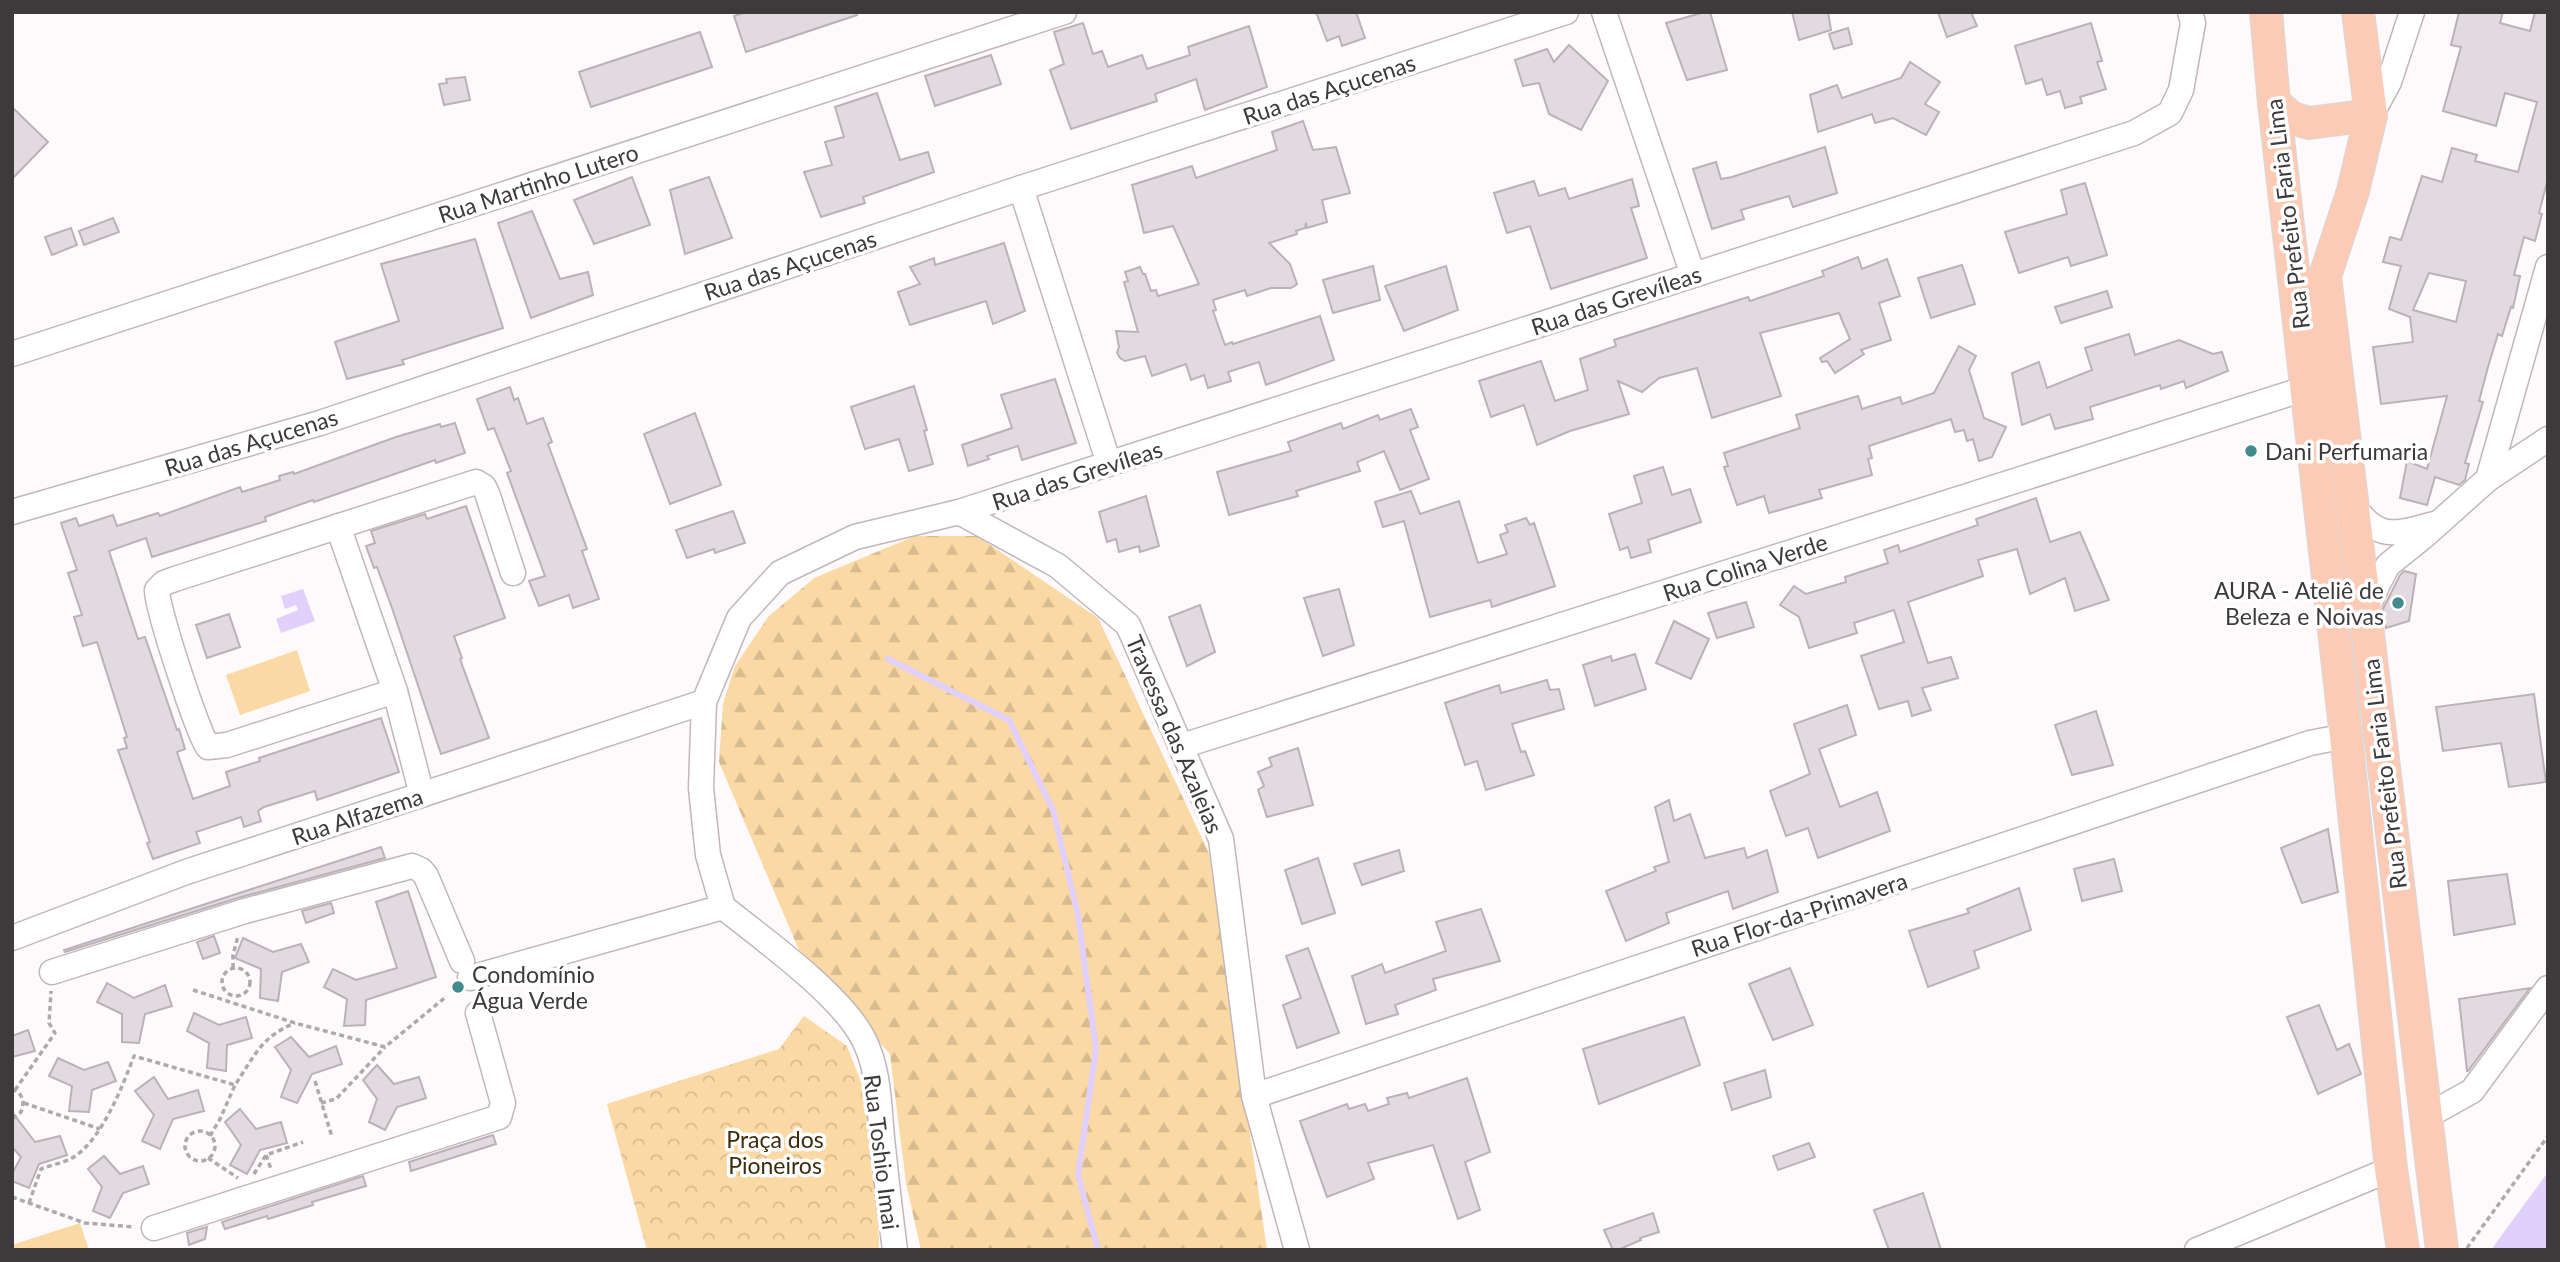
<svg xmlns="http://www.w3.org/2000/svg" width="2560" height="1262" font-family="Lato,sans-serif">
	<defs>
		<pattern id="forest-firs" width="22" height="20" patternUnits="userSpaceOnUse" patternTransform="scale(1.75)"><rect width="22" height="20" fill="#fbd9a4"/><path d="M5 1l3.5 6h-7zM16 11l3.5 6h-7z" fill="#d8bb8e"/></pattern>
		<pattern id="park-crowns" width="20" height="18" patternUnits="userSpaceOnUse" patternTransform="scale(1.75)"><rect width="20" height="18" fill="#fbd9a4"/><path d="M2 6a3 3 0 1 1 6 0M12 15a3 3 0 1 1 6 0" fill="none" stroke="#d8bb8e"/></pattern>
	</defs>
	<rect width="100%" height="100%" fill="#fef9fa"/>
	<g fill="#fbd9a4">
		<path d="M297,650l13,41 -70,24 -14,-40z"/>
		<path d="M80,1223l9,27h-77v-5z"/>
	</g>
	<path fill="url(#forest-firs)" d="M915,536h62l121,82 111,235 58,397h-346l-15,-67 -16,-129 -60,-66 -23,-19 -88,-207 4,-58 12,-38 33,-49 46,-39z"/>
	<path fill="url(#park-crowns)" d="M804,1016l43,30 16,41 12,52 4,111h-232l-40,-146 172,-55z"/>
	<g fill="#e0d0fb">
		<path d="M303,589l12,32 -34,12 -5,-14 22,-9 -2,-5 -11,4 -4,-13z"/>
		<path d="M2548,1172v78h-54l-1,-3z"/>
	</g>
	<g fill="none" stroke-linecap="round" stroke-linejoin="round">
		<path stroke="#e0d0fb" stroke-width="6" d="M888,659l121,61 44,90 25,105 18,134 -18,126 20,75"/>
	</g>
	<g fill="#e3dae0" stroke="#bab2b8" stroke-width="2" fill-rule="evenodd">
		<path d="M747,12h109l1,3 -111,37 -12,-36z"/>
		<path d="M1316,12h40l9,26 -23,8 -3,-10 -12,5z"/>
		<path d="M1705,12h5l17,58 -40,10 -21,-57z"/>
		<path d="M1792,12h36l3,18 -32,10z"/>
		<path d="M1938,12h33l6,14 -30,11z"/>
		<path d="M2459,12h44l-3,11 30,8 5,-19h13v166l-9,35 3,1 -7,27 -11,-4 -10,38 6,1 -7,32 -2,-1 -9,29 -4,-2 -10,33 -9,34 4,1 -18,61 4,1 -4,16 -6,5 -24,-8 -8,28 -27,-7 7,-37 20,8 20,-73 -66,8 -8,-57 40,-5 -3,-25 -21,-8 12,-43 -18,-4 7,-25 11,3 21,-64 20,6 10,-34 25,7 -2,6 43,11 19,-70 -32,-9 -9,33 -53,-15 18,-64 -10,-2zM2429,273l37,8 -10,41 -43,-12z"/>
		<path d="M1083,23l10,31 9,-3 6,16 34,-12 5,14 43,-14 -2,-8 61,-21 18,61 -62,23 -9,-31 -41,15 2,7 -86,28 -21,-59 14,-6 -10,-32z"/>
		<path d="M2091,23l11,38 -5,1 9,27 -26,8 2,6 -17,5 -5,-17 -13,4 -5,-16 -16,5 -11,-38z"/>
		<path d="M1848,28l4,16 -18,5 -5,-15z"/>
		<path d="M700,32l12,35 -121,40 -12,-35z"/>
		<path d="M1569,45l39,36 -27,49 -32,-16 -10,-31 -16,3 -8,-26 32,-11 7,13z"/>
		<path d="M991,55l10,29 -66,22 -10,-30z"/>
		<path d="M1910,62l30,20 -15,22 14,8 -13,23 -33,-17 -18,5 -3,-9 -54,18 -8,-37 27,-10 5,13 59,-20z"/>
		<path d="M465,77l5,23 -26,5 -5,-21 8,-1 -1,-4z"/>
		<path d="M877,93l23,67 28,-8 6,20 -71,25 2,6 -44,14 -17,-45 28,-7 -7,-23 19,-5 -9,-30z"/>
		<path d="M12,107l36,35 -36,37z"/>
		<path d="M1303,121l10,29 23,-3 14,46 -28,7 5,22 -20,6 -1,-5 -1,5 -9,3 1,3 -28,9 21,21 7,20 -6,4h-20l-24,8 -2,-6 -32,10 3,10 -3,1 12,34 7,-3 1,2 87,-28 14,44 -68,25 -7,-23 -31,10 3,9 -23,7 -4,-13 -13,5 -5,-16 -34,12 -7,-20 -20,5 -5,-3 -3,-5 2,-6 -3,-16 22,1 -14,-50 4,-1 -3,-9 15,-5 3,7h2l6,17 5,-1 2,6 41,-12 -26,-58 -29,7 -12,-48 60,-19 4,12 81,-28 -5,-18z"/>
		<path d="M1825,147l12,46 -44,14 -4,-11 -48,14 3,9 -32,10 -19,-60 23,-7 5,17 11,-2z"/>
		<path d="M632,177l18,48 -56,19 -20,-44z"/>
		<path d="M709,177l23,61 -47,16 -15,-64z"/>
		<path d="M1632,179l7,27 -8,2 16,50 -96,31 -21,-63 -23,7 -13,-40 40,-12 5,15 26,-8 4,11z"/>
		<path d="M2085,183l22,72 -36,11 -3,-9 -49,16 -14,-41 62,-18 -6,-24z"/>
		<path d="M532,211l28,68 28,-7 5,23 -62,23 -33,-95z"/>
		<path d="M113,218l6,14 -35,13 -5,-14z"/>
		<path d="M71,228l6,17 -25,10 -7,-18z"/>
		<path d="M475,239l28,89 -101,32 2,4 -57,15 -12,-37 64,-21 -18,-57z"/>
		<path d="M1004,243l21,68 -32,13 -7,-23 -76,24 -12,-33 22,-8 -10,-17 24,-9 1,7z"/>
		<path d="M1858,257l4,12 25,-10 13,37 -21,7 12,37 -30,10 3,4 -29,19 -8,-12 -5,1 -2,-4 30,-19 -11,-26 -79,20 21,63 -69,22 -15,-50 -38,10 -17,14 -24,-11 11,33 -59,17 -33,14 -13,-40 -33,12 -12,-36 62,-20 14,40 33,-11 -8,-31 36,-13 -2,-6 134,-43 2,4 74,-25 -2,-5z"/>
		<path d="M1962,265l13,39 -44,14 -13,-40z"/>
		<path d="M1373,266l7,34 -47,13 -10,-33z"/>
		<path d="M1446,266l12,44 -54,21 -19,-45z"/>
		<path d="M2107,291l5,16 -51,16 -6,-16z"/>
		<path d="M2129,334l6,21 44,-15 34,14 9,-2 6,19 -42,17 -2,-7 -23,8 -1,-4 -70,22 3,12 -38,10 -5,-15 -28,11 -10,-52 27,-11 8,26 45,-18 -7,-22z"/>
		<path d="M1959,346l17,10 -7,14 15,48 22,9 -14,30 -13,4 -6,-22 -6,2 -3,-11 -9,2 -4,-13 -82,27 3,12 -4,1 4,16 -53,15 3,8 -53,15 -5,-17 -27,9 -13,-38 4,-1 -4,-13 76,-25 -4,-13 62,-19 4,13 38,-12 2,7 32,-11z"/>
		<path d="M1055,379l21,64 -54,17 -4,-14 -31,10 2,3 -21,7 -6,-21 50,-17 -11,-33z"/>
		<path d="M914,386l13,44 -3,1 9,33 -24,7 -10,-32 -34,10 -14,-42z"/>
		<path d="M510,387l4,13 4,-2 9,26 16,-6 9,24 -4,2 39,105 -5,2 17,48 -26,9 -4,-13 -30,11 -10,-25 16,-5 -38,-103 4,-2 -17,-43 -6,2 -11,-31z"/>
		<path d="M1411,409l7,18 -8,3 19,49 -29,11 -16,-39 -27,11 3,9 -64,20 2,5 -69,19 -12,-43 74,-21 -3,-9 53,-19 2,6 35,-14 2,5z"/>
		<path d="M695,413l26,72 -51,19 -26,-70z"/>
		<path d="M455,423l10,30 -29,10 -1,-3 -121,42 -1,-2 -48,17 1,4 -114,36 -6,-19 -37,13 29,88 7,-2 32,93 2,-1 6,20 -8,3 16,47 37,-13 -4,-14 34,-11 -1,-3 122,-40 18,54 -82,28 -2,-9 -51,16 -6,4 3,10 -17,6 -3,-10 -45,15 4,11 -47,16 -6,-16 3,-1 -32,-92 9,-2 -3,-10 3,-1 -30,-95 -14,4 -9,-29 8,-2 -14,-42 9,-3 -16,-47 15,-5 3,8 34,-11 4,11 41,-13 2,3 80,-29 2,5 38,-12 -1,-4 14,-4 1,2 102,-37 44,-13 1,3z"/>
		<path d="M1663,467l9,28 18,-6 11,33 -53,18 3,12 -20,6 -3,-11 -8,3 -11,-36 33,-11 -8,-27z"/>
		<path d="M1411,491l9,23 39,-13 19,62 29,-9 -7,-19 8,-3 -3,-7 21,-7 4,7 4,-2 21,63 -63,21 -2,-7 -60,17 -26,-96 -21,6 -8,-25z"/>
		<path d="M1146,496l13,50 -19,6 -1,-6 -20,6 -3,-13 -9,3 -8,-30z"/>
		<path d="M2036,498l14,44 30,-10 29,68 -34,11 -10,-33 -35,16 -13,-45 -39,11 5,16 -75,26 20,61 23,-6 7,21 -36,10 9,22 -19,6 -4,-15 -29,8 -18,-53 43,-14 -10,-32 -40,13 3,10 -48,15 -10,-31 -19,-12 14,-19 12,8 40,-12 -1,-5 43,-14 -4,-13 14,-5 2,7 78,-27 -2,-6z"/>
		<path d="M466,506l39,112 -51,18 8,22 -2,1 29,79 -48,16 -49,-146 -15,-41 -3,1 -8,-22 9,-3 -4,-12 54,-17 2,5z"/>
		<path d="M733,511l12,32 -30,10 -1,-4 -27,9 -11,-28z"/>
		<path d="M2404,571l12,3 -7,47 -23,7 -3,-19 17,-34z"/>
		<path d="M1339,589l15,56 -31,11 -19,-58z"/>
		<path d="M1746,602l8,25 -37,11 -9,-25z"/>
		<path d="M1200,605l15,47 -28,14 -18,-49z"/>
		<path d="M229,614l11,33 -33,11 -11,-33z"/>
		<path d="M1674,621l35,18 -18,40 -35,-16z"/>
		<path d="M1635,654l11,35 -51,17 -12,-41 28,-9 1,5z"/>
		<path d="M1547,680l3,10 9,-1 5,20 -52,15 9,28 4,-1 9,24 -48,15 -9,-29 -12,4 -20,-62 54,-18 2,8z"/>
		<path d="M2534,694l12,88 -37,5 -8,-44 -58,8 -7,-44z"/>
		<path d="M1847,705l9,30 -37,14 21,58 37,-15 13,39 -72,27 -10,-30 -22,8 -16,-45 40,-17 -16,-50z"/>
		<path d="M2096,711l17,54 -41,10 -17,-50z"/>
		<path d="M1298,748l15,57 -46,12 -9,-27 6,-4 -6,-14 14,-6 -3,-8z"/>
		<path d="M1669,800l5,21 16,-7 15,44 39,-10 3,10 20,-8 11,42 -45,17 -5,-18 -62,22 3,10 -43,18 -20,-50 50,-20 -2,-4 15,-5 -14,-55z"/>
		<path d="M2328,829l10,63 -36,11 -21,-55z"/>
		<path d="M381,847l4,11 -144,39 -176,55 -1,-2z"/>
		<path d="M1399,850l5,21 -42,14 -8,-21z"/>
		<path d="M1318,858l17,55 -33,11 -17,-54z"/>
		<path d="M2114,859l8,32 -40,10 -8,-32z"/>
		<path d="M2507,874l8,50 -61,11 -6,-54z"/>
		<path d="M2019,888l12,42 -57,21 5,17 -51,19 -19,-56 60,-18 -2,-4z"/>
		<path d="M408,891l28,86 -70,23 -1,25 -21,1 3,-27 -23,-12 9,-18 23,11 41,-12 -21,-66z"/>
		<path d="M331,903l3,10 -28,10 -4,-12z"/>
		<path d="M1481,909l19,52 -67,18 3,11 -41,15 3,9 -32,10 -14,-48 30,-12 3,9 61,-22 -10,-29z"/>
		<path d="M214,936l6,17 -17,6 -6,-17z"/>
		<path d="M243,938l30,14 28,-8 8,18 -27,10 -4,29 -18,-3 1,-29 -26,-11z"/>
		<path d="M1308,948l31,85 -42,15 -14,-43 18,-7 -15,-42z"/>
		<path d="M1790,968l23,57 -40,15 -24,-56z"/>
		<path d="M107,983l27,15 31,-13 7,21 -27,8 -6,29 -17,-1v-28l-25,-12z"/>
		<path d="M2530,988l-62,83h-1l-8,-72z"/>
		<path d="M2319,1005l18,45 12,-6 12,30 -43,20 -31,-77z"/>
		<path d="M194,1013l25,12 27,-8 6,21 -25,7 -1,26 -19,-3 2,-25 -22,-12z"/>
		<path d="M1684,1017l16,48 -101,39 -16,-55z"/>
		<path d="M28,1030l7,21 -23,6v-21z"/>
		<path d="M291,1037l18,20 27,-11 6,18 -30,10 -15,29 -16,-6 10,-27 -16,-23z"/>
		<path d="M58,1058l26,12 24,-8 8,19 -24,9 -3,22 -20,-1 3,-25 -23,-10z"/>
		<path d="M377,1065l17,19 25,-7 7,21 -29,9 -12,23 -16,-8 8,-23 -14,-19z"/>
		<path d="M1765,1070l6,27 -39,13 -8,-27z"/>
		<path d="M154,1077l14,22 30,-9 6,21 -31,8 -13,30 -18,-8 12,-26 -19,-24z"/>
		<path d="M1467,1078l23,74 -25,10 15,48 -22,9 -25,-74 -65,18 6,16 -47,18 -27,-76 47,-17 2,5 16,-5 3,7 21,-7 -2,-6 20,-5 2,5z"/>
		<path d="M240,1109l16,20 25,-7 6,21 -27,7 -13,24 -17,-9 11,-20 -16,-23z"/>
		<path d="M12,1112l23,30 25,-6 7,19 -28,9 -10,24 -17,-7v-7l9,-17 -9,-10z"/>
		<path d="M493,1135l3,9 -85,27 -2,-9z"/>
		<path d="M1809,1143l6,14 -37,13 -5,-14z"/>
		<path d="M104,1156l16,18 23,-8 6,18 -26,9 -13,25 -17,-7 9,-24 -14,-18z"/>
		<path d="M363,1176l3,10 -54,16 1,3 -45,14 -1,-3 -42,13 -3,-7z"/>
		<path d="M1923,1193l18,57h-52l-15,-40z"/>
		<path d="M1653,1213l6,19 -19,6 1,2 -23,10h-5l-9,-20z"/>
		<path d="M207,1227l-2,12 -16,6 -2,-12z"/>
	</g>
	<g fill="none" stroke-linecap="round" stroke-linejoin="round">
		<defs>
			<g id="minor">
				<path d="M1604,12l89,263"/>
				<path d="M2371,115l18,-33 23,-70"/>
				<path d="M1021,188l88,276"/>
				<path d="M12,354l1052,-342"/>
				<path d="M2488,479l60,-212"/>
				<path d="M2353,505c25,37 43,29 81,19"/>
				<path d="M12,512l308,-89 701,-235 545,-176"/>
				<path d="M959,512l99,54 70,59 93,214 33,257 43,154"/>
				<path d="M338,526l57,165 27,104"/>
				<path d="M2365,614l13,-30 10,-19 35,-28 65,-58 60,-40"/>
				<path d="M395,691l-168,54 -19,2c-10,-13 -52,-141 -51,-157l7,-7 11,-4 301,-97 8,5 3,6 26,80"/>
				<path d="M1182,746l1125,-358"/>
				<path d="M723,907l-15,-52 -7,-67 3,-86 35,-84 41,-45 75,-36 104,-25 1175,-379 36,-20 11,-23 12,-67 -3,-11"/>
				<path d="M723,907c40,32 117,87 140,131 16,30 16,67 19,100 4,37 8,74 13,112"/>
				<path d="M12,938l174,-66 518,-170"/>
				<path d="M52,972l193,-61 167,-45 9,4 5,6 36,85"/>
				<path d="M470,978l253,-71"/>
				<path d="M1254,1096l1056,-353 36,-7"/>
				<path d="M2427,1116l45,-25 76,-103"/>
				<path d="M154,1228l345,-111 4,-14 -25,-90"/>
				<path d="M2197,1250l194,-81"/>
			</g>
			<g id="major">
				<path d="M2266,12l8,91 72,633 45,433 12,81"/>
				<path d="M2358,12l13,103 -18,76 -28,85 117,974"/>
				<path d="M2274,103l18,15 17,5 62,-8"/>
			</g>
		</defs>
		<use href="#minor" stroke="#c2b7b9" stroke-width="27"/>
		<use href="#major" stroke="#d8d7d8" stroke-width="34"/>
		<g stroke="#aea9aa" stroke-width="3.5" stroke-dasharray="5 3.5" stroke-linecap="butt">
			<circle cx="236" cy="982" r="14"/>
			<path d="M233,968v-13l5,-19"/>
			<path d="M193,990l102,33 90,24 62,-51"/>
			<path d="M315,1081l17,56"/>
			<path d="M12,1089c11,4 13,13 9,23l-9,7"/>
			<path d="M15,1090l40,-57 -6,-10 2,-32"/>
			<path d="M24,1103l76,26"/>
			<path d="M321,1103l15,-4 49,-52"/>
			<circle cx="200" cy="1146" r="15"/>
			<path d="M210,1136l10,-17 15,-34"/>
			<path d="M266,1155l5,14"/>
			<path d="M208,1158l30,20"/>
			<path d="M254,1174l12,-19 37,-13"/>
			<path d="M12,1197l73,26 49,4"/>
			<path d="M29,1203l12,-34c10,-4 22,-6 31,-11 29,-16 51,-73 62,-102l101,29c20,-30 26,-48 60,-62"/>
			<path d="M2467,1248l81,-112"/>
		</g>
		<use href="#minor" stroke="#fff" stroke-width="24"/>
		<use href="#major" stroke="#fccbb6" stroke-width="32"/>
	</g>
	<g fill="#428a8d" stroke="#fff" stroke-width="2.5">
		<circle cx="2251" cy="451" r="7"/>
		<circle cx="2398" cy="603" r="7"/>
		<circle cx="458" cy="987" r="7"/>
	</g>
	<g text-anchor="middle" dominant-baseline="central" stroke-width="7" stroke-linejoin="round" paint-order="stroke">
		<g font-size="23" fill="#3e393a" stroke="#fff">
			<text transform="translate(1329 89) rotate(-18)">Rua das Açucenas</text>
			<text transform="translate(538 183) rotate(-18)">Rua Martinho Lutero</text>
			<text transform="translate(2287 214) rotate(-97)">Rua Prefeito Faria Lima</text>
			<text transform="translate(790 265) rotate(-18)">Rua das Açucenas</text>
			<text transform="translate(1616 300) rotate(-18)">Rua das Grevíleas</text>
			<text transform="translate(251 442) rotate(-17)">Rua das Açucenas</text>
			<text transform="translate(1077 475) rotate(-18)">Rua das Grevíleas</text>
			<text transform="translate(1745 567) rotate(-18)">Rua Colina Verde</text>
			<text transform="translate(1175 734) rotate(67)">Travessa das Azaleias</text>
			<text transform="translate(2384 774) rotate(-97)">Rua Prefeito Faria Lima</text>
			<text transform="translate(357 816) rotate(-18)">Rua Alfazema</text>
			<text transform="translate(1799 914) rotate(-18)">Rua Flor-da-Primavera</text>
			<text transform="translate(882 1152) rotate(83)">Rua Toshio Imai</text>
		</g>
		<g font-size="23" fill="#3e393a" stroke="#fff" text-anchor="start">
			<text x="2265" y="451">Dani Perfumaria</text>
			<text x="2384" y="590" text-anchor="end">AURA - Ateliê de<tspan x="2384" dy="26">Beleza e Noivas</tspan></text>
			<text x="472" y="974">Condomínio<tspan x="472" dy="26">Água Verde</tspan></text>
		</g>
		<g font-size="23" fill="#3d2b0b" stroke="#fff">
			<text x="775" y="1139">Praça dos<tspan x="775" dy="26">Pioneiros</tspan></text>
		</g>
	</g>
	<rect width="2560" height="1262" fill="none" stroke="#3e393a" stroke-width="28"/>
</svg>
